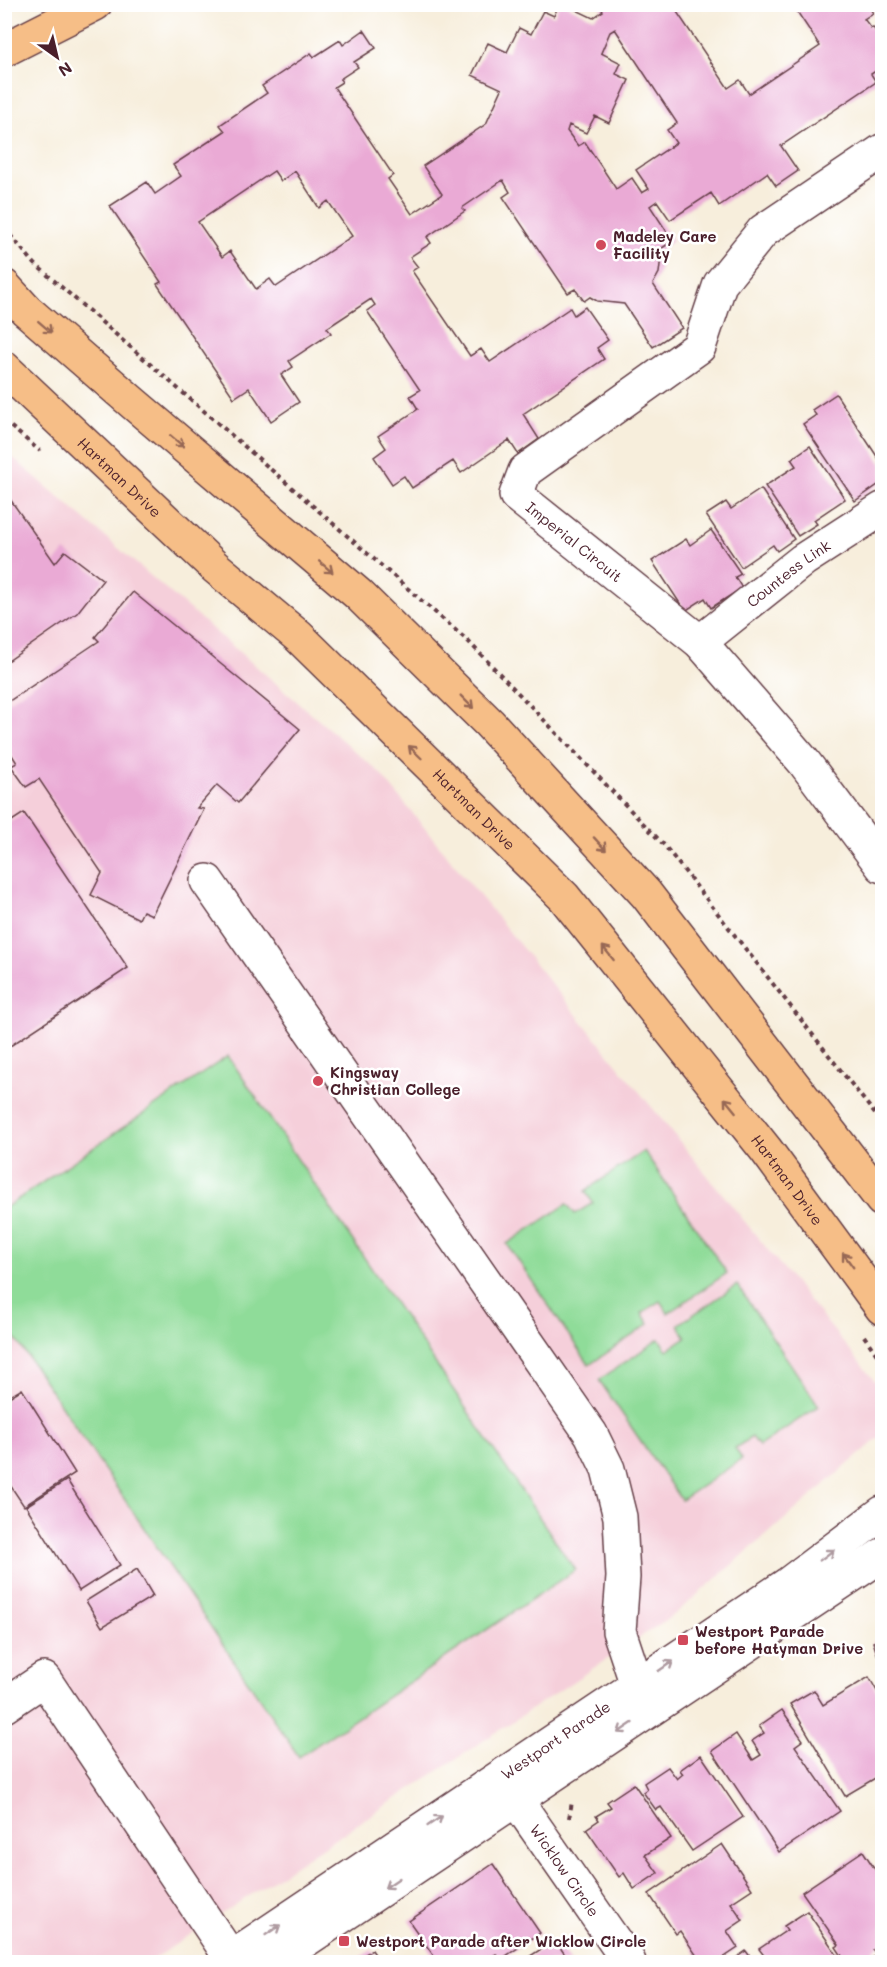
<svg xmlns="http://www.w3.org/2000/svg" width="887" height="1967" font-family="Mali,sans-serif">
	<rect width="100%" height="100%" fill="#fff"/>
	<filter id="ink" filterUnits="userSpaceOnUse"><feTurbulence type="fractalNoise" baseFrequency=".0167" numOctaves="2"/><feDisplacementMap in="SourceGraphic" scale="12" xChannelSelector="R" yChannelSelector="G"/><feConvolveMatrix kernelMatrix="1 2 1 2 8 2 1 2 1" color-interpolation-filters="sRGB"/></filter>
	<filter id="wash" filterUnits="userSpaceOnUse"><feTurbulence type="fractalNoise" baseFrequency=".008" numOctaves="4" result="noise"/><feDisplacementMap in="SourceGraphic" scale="24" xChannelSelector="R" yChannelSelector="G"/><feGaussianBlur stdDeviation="1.35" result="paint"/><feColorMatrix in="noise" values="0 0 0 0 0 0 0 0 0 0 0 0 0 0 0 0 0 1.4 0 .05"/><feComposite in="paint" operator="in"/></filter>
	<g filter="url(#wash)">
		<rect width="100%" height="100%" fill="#f7eedc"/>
		<path fill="#f5cfda" d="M4,450l375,322 503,618v45l-207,179 -526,348h-144z"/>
		<g fill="#8fdc99" stroke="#6c7e62" stroke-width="1.5">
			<path d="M228,1056l347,514 -276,187 -294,-434v-115z"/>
			<path d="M644,1151l83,122 -59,40 -8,-12 -18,12 7,11 -60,41 -82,-121 60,-40 8,10 18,-11 -8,-12z"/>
			<path d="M737,1285l82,121 -60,40 -7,-9 -17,11 7,11 -61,41 -82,-120 60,-41 8,11 19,-13 -8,-12z"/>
		</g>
		<g id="blocks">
			<g fill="#eaaad5" fill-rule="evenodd">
				<path d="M559,4h5l29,14 10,-7 -5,-7h91l-12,8 51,76 12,-8 9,14 71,-48 -28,-42h75l6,9 -9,6 7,9 2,-1 9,14v13l-4,3 4,10 -11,7 5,8 -95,64 17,25 -22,15 -9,-13 -48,33 -8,-13 -41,27 -13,-19 -7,5 23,35 -11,7 -3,25 -6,11 29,44 -29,19 -29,-43 -27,-3 -7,-4 -6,4 -9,-12 -7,4 -65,-96 7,-5 -7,-12 -41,28 3,3 -38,26 4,6 -21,14 8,10 -6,4 58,85 11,-7 9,13 80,-54 4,7 11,-8 23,33 -11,8 7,11 -81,55 16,25 -21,15 -9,-14 -48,33 -8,-12 -41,27 -8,-12 -12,8 -18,-27 12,-9 -8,-12 40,-27 -8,-13 10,-6 -53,-79 8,-6 -4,-6 -44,29 4,5 -42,28 4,6 -12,8 18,27 -28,19 -22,-33 -15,10 -77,-114 4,-2 -51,-76 37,-24 8,12 26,-18 -8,-11 52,-34 -5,-6 47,-32 -5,-7 49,-33 3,4 26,-17 3,5 21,-15 12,18 -22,14 4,5 -18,12 2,3 -8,5 59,88 -5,4 24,35 30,-20 -19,-28 63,-42 16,-35 -30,-14 16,-32 19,9 12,-24 12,6 12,-23 11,5zM615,29l62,94 -10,7 9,13 -40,27 13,19 -7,4 -10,-15 -16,11 -31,-47 -7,4 -11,-15 2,-6 17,8 9,-17 14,7 20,-43 -13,-6 5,-11 -20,-10 9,-21zM274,171l7,10 14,-10 24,37 9,-7 24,35 -76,51 -6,-8 -14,10 -26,-38 -8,6 -24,-35z"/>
				<path d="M836,394l46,70v18l-27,19 -52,-77 13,-9 -4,-5z"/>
				<path d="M810,446l35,53 -31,21 3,4 -19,12 -33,-50 31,-20 -5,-7z"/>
				<path d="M761,489l33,50 -17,12 -4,-6 -32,22 -35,-52 20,-13 5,7z"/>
				<path d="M5,492l50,71 10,-12 38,29 -26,33 -72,50z"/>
				<path d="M711,530l30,44 -6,3 7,11 -31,20 -6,-10 -20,13 -33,-50 34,-22 4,6z"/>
				<path d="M133,592l167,137 -62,74 -21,-18 -20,23 7,1 -52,106 -9,-4 -4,8 -48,-24 11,-22 -63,-94 -13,8 -15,-21 6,-3 -12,-19v-40l94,-63 -4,-4z"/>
				<path d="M24,813l104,155 -124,82v-224z"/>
				<path d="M22,1389l53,84 -51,33 -20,-30v-76z"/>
				<path d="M67,1480l53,85 -41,26 -53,-85z"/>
				<path d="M137,1569l16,27 -51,31 -16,-26z"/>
				<path d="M882,1639v29l-9,-26z"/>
				<path d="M869,1677l13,23v8l-4,3 4,8v55l-37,22 -55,-92 24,-14 9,15z"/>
				<path d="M782,1710l21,30 -8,6 45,65 -61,41 -67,-101 24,-17 17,26 8,-5 -9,-14 12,-8 -5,-7z"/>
				<path d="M701,1755l42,62 -51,34 -31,-44 -5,3 -13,-18 4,-3 -3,-6 24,-16 9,12 6,-5 -3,-4z"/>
				<path d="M634,1784l37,54 -26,17 13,18 -24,16 -10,-16 -5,4 -33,-48 13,-9 -3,-4 15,-9 -4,-5z"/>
				<path d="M722,1844l30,45 -21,14 12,17 -16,11 11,17 -21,14h-16l-21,-31 -4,3 -27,-40z"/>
				<path d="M863,1851l19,29v63l-9,7 4,5 -11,7h-20l-10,-15 3,-2 -37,-53z"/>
				<path d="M493,1864l47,69 -40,27 -4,-6 -13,8h-45l-29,-41z"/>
				<path d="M807,1911l35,51h-73l-10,-13 28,-19 -3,-4z"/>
				<path d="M555,1940l15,22h-49z"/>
				<path d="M372,1950l8,12h-28z"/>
				<path d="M746,1951l8,11h-24z"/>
			</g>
		</g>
	</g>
	<g filter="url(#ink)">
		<use href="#blocks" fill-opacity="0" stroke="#643e46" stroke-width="1.5"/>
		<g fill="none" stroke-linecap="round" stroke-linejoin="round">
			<defs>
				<g id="minor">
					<path id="s1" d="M882,151l-119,80 -43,53 -21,63 -174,124 -9,24 184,147 104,120 78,104"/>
					<path id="s2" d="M700,642l103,-82 79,-51"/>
					<path d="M207,881l384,553 17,35 12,48 3,60 -4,54 18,54"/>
					<path d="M4,1706l40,-27 187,279"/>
					<path id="s3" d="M505,1784l124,178"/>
					<path id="s4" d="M224,1962l564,-378 94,-71"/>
					<path d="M273,1962l609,-407"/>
				</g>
				<g id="major">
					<path d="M4,50l91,-46"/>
					<path d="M4,286l22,24 107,93 225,191 131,129 157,171 236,306"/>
					<path id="s5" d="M4,368l211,199 84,70 265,260 202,253 116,158"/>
				</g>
			</defs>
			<use href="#minor" stroke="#643e46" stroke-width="36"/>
			<use href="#major" stroke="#643e46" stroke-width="36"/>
			<g stroke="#643e46" stroke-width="4" stroke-dasharray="4.5 4.5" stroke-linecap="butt">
				<path d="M4,228l31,36 433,377 196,204 218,278"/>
				<path d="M4,421l36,30"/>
				<path d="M864,1336l18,26"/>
				<path d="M569,1818l3,-16"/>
			</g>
			<use href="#minor" stroke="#fff" stroke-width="33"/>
			<use href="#major" stroke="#f6be87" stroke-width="33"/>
		</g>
		<defs><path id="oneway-shaft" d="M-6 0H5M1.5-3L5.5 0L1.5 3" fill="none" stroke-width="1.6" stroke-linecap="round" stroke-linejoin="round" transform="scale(1.5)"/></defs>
		<g stroke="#976754">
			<use href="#oneway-shaft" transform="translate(45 327) rotate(41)"/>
			<use href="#oneway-shaft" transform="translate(177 441) rotate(40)"/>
			<use href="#oneway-shaft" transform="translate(326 567) rotate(40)"/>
			<use href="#oneway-shaft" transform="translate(467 702) rotate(45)"/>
			<use href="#oneway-shaft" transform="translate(415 752) rotate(-136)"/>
			<use href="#oneway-shaft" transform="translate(600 844) rotate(47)"/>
			<use href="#oneway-shaft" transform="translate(608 953) rotate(-129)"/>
			<use href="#oneway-shaft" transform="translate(730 1105) rotate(-129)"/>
			<use href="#oneway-shaft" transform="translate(848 1260) rotate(-126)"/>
		</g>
		<g stroke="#ae9aa0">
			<use href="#oneway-shaft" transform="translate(827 1555) rotate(-37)"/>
			<use href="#oneway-shaft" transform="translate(666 1666) rotate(-34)"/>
			<use href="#oneway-shaft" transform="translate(625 1728) rotate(146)"/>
			<use href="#oneway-shaft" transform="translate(435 1821) rotate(-34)"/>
			<use href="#oneway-shaft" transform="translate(392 1883) rotate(146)"/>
			<use href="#oneway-shaft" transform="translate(273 1930) rotate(-34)"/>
		</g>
	</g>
	<g fill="#d1495b" stroke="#fff" stroke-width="2">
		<circle cx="601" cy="245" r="6"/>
		<circle cx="318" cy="1081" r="6"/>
		<rect x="677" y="1634" width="12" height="12" rx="3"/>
		<rect x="338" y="1935" width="12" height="12" rx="3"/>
	</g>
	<g text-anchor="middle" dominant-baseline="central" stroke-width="5" stroke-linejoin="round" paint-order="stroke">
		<g font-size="15" font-weight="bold" fill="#4a1f2b" stroke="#fff" text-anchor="start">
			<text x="613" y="236">Madeley Care<tspan x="613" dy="17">Facility</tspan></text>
			<text x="330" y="1072">Kingsway<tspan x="330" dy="17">Christian College</tspan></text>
			<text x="695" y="1631">Westport Parade<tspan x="695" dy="17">before Hatyman Drive</tspan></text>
			<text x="356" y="1941">Westport Parade after Wicklow Circle</text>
		</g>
		<g font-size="15" fill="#4a1f2b" stroke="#fff">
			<text stroke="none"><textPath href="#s5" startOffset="159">Hartman Drive</textPath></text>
			<text stroke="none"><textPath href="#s1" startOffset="592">Imperial Circuit</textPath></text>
			<text stroke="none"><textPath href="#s2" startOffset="112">Countess Link</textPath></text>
			<text stroke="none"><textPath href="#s5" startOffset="645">Hartman Drive</textPath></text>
			<text stroke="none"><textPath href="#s5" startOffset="1131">Hartman Drive</textPath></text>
			<text stroke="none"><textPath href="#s4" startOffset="399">Westport Parade</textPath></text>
			<text stroke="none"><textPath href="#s3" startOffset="105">Wicklow Circle</textPath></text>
		</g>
	</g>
	<rect width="887" height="1967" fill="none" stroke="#fff" stroke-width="24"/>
	<g transform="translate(57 57) rotate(146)" stroke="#ffffff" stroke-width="4.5" paint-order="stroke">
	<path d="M0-4.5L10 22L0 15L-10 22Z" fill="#4a1f2b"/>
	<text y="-9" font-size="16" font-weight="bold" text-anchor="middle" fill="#4a1f2b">N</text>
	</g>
</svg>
